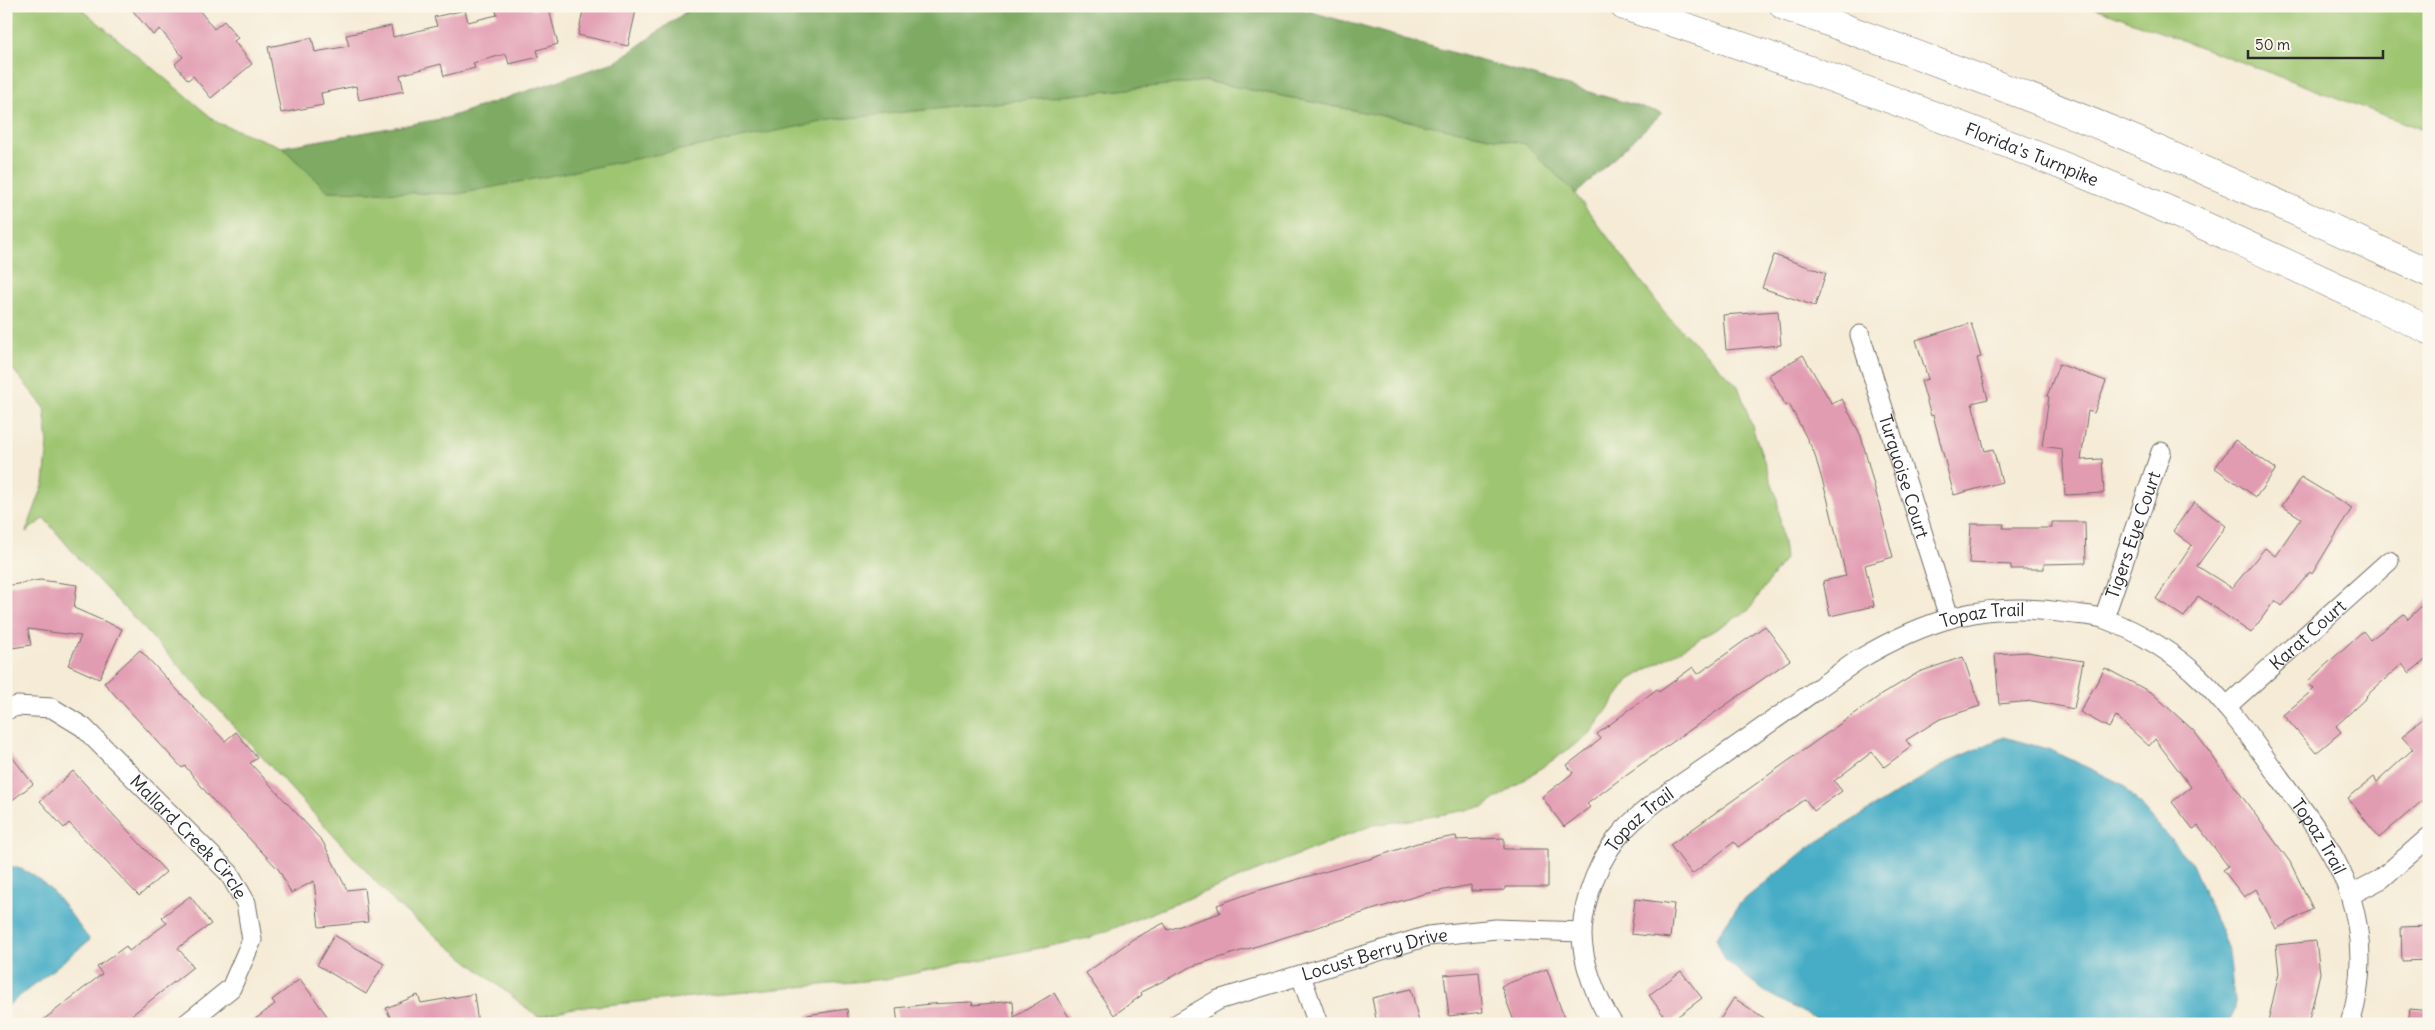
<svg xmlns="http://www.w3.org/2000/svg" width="2435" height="1030" font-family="Delius,sans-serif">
	<rect width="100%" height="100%" fill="#fbf7ec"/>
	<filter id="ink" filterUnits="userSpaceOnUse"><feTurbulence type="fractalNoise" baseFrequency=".02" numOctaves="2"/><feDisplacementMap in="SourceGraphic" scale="10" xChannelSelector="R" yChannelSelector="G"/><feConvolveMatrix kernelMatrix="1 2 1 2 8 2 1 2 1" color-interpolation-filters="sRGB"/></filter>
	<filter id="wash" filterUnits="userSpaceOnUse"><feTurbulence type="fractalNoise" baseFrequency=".0096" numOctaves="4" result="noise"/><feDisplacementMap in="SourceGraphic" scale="20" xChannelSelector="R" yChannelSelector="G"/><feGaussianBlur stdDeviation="1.12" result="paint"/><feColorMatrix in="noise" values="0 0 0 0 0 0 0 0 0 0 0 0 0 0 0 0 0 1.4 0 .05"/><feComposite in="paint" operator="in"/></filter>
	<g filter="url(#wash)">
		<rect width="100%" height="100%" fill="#f5ebd6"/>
		<g fill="#9ec571" stroke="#64784e">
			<path d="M6,6h72l140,117 64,24 46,44 509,-72 369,-38 320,63 47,47 96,127 69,68 39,112 8,60 -36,52 -120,70 -41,56 -104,71 -73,13 -38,5 -284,113 -203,41 -313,29 -35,9 -141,-112 -230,-252 -75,-79 -48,-56 -18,14 18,-49 4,-40 -4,-36 -38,-46z"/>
			<path d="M2090,6h339v126z"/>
		</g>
		<path fill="#7eaa63" stroke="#546a47" d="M694,6h597l371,107 -86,81 -51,-50 -319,-63 -369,38 -379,75 -130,-3 -46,-44 164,-29 171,-57z"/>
		<g fill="#46adc6" stroke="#386c78">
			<path d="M2004,737l47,13 71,34 70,80 37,88 6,57 -7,15h-402l-61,-32 -40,-32 -9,-22 24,-35 69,-56 142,-87z"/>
			<path d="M9,866c37,5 59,47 81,74l-84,67v-140z"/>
		</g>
		<g id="blocks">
			<g fill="#e29cb2">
				<path d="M129,6h67l18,23 10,-8 14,17 -4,3 18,23 -41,34 -18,-22 -5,4 -13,-16 8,-7 -23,-28 -7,6z"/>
				<path d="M495,6h36l1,4 16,-4 10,38 -21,6 2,7 -30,7 -3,-10 -33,9 2,5 -31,8 -3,-12 -41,11 4,16 -45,9 -3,-14 -35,7 2,12 -42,8 -13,-66 44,-9 3,14 34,-6 -3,-11 45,-9 2,11 44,-11 -3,-9 31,-7 3,12 29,-7z"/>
				<path d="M584,6h53l-9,40 -50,-11z"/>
				<path d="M1774,255l52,18 -11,33 -53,-18z"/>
				<path d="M1778,311l3,34 -55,5 -3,-35z"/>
				<path d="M1971,323l10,34 -4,1 11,41 -16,4 13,48 8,-2 9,33 -48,13 -21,-80 -2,1 -10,-35 7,-2 -12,-39z"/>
				<path d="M1803,355l29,49 10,-5 19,37 32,121 -28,8 9,41 -44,10 -7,-35 23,-5 -19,-79 -13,-45 -25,-48 -3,2 -17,-31z"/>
				<path d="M2059,364l47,17 -12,32 -6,-2 -7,49 21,-1 2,34 -39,2 -3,-46 -20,-3 7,-49 -2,-1z"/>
				<path d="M2235,440l41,29 -20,28 -41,-29z"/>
				<path d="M2301,477l51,31 -40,66 -2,-2 -28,34 -7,-6 -24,33 -53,-37 -14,21 -28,-18 36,-54 -19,-14 21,-29 32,24 -29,40 35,22 33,-40 10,8 26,-38 -19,-12z"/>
				<path d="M2052,522h33l1,41 -42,1v5h-33v-4l-42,-2 2,-39h33l-1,4h49z"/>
				<path d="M40,580l37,5 -3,23 48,21 -23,50 -31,-14 13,-29 -53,-7 3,16 -25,4v-63z"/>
				<path d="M2429,599v58l-20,16 -7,-9 -36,32 1,1 -31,29 5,6 -25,21 -33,-38 31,-26 -7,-7 56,-51 7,9 34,-26 4,5z"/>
				<path d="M1765,626l25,34 -163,114 -40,30 3,3 -26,20 -22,-30 31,-24 -6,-8 34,-26 -4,-5 60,-45 2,3 34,-25 5,7z"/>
				<path d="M140,650l85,91 11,-9 21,26 -7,5 73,79 24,48 17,-2 4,34 -49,5 -5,-46 -23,12 -12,-23 -69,-73 -25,-31 -3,2 -78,-85z"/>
				<path d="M2027,652l56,9 -9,48 -41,-8 -34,3 -4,-50z"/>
				<path d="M1963,657l17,49 -40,13 -34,21 5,7 -27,20 -12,-15 -38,29 8,10 -28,20 -9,-12 -67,48 -4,-5 -42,32 -22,-29 211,-150 38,-23z"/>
				<path d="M2105,668l47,25 42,38 96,131 23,47 -37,20 -20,-40 -12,8 -21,-27 5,-4 -30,-40 -5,3 -21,-27 19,-15 -36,-48 -6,7 -33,-30 -7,12 -29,-16z"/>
				<path d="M2429,713v82l-50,43 -31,-40 26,-21 3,5 36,-33 -11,-12z"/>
				<path d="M6,749l27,35 -27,21z"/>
				<path d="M73,771l93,101 -27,24 -70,-73 -5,5 -24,-27z"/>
				<path d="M1456,836l1,4 47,-2v11h44v38h-43v3l-34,1v-6l-48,9 -230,72 -52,26 1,3 -28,20 -28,-42 47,-34 31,-16 4,7 52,-17 -3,-8 39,-14 114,-32 47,-16z"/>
				<path d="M190,896l21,28 -33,24 15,19 -65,51 4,6h-94l64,-50 -5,-7 29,-21 3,5 38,-28 -5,-6z"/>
				<path d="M1635,899l39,5 -4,34 -39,-4z"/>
				<path d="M2429,926v34l-27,1 -1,-34z"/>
				<path d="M334,935l50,29 -18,30 -49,-29z"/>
				<path d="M2316,941l4,32 -12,51 -40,-2 11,-49 -3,-28z"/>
				<path d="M1547,969l14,40 8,15h-54l-14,-38z"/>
				<path d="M1681,971l21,27 -33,25 -20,-28z"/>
				<path d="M1479,972l4,40 -34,4 -5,-41z"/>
				<path d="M300,979l33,45h-84l26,-20 -3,-4z"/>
				<path d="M1411,989l8,33 -42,2 -5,-26z"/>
				<path d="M1054,993l19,31h-175l-2,-16 34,-4 42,-2 1,3 40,-4 1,16z"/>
				<path d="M474,994l4,30h-85l-7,-16 32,-13 3,8z"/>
				<path d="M1734,998l39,26h-56z"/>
				<path d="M847,1009l2,15h-41l-1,-9z"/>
				<path d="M2410,1009l19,2v13h-21z"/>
			</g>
		</g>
	</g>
	<g filter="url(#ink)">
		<use href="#blocks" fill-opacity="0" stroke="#726e67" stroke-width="1"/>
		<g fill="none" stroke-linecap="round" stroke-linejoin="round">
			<defs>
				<g id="minor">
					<path id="s1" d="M1860,335l89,282"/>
					<path id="s2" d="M2104,618l57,-166"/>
					<path id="s3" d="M2226,707l163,-146"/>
					<path id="s4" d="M6,710l11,-4 35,2 31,19 146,146 17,30 6,37 -21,48 -45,36"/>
					<path d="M2350,895l31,-16 48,-42"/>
					<path d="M1301,976l17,48"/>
					<path id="s5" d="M1177,1024l41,-24 210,-64 68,-7 86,3"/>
					<path id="s6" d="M1613,1024c-16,-24 -32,-63 -31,-93 2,-35 19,-77 43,-102 29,-30 67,-51 100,-75 45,-31 89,-63 133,-94 69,-41 128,-60 209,-47 12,2 27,2 38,6 35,13 71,35 97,61 29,29 53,64 77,97 27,37 57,74 71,118 13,42 13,87 0,129"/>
				</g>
				<g id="motorway">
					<path id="s7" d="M1624,6c159,53 316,109 471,173 113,46 223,99 334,151"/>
					<path d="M1784,6c111,40 222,81 332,126 105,44 209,93 313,141"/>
				</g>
			</defs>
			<use href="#minor" stroke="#726e67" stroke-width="21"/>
			<use href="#motorway" stroke="#726e67" stroke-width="29"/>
			<use href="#minor" stroke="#fff" stroke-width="19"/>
			<use href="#motorway" stroke="#fff" stroke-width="28"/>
		</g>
	</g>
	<g text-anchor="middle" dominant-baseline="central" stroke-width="5" stroke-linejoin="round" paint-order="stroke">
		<g font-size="18" fill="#2b2b2b" stroke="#fbf7ec">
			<text stroke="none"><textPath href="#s7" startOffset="434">Florida's Turnpike</textPath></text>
			<text stroke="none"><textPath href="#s1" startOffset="148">Turquoise Court</textPath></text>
			<text stroke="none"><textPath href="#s2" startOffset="88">Tigers Eye Court</textPath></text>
			<text stroke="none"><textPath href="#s6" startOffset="634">Topaz Trail</textPath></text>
			<text stroke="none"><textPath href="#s3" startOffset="109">Karat Court</textPath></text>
			<text stroke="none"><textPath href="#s6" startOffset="229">Topaz Trail</textPath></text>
			<text stroke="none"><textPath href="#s6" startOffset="1069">Topaz Trail</textPath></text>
			<text stroke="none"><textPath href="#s4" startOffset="236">Mallard Creek Circle</textPath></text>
			<text stroke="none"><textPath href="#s5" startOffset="211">Locust Berry Drive</textPath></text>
		</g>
	</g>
	<rect width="2435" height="1030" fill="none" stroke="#fbf7ec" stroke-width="25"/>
	<path d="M2248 50v8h135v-8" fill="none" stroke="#2b2b2b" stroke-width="2.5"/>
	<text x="2255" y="50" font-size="15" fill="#2b2b2b" stroke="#fbf7ec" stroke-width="4" paint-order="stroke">50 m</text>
</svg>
